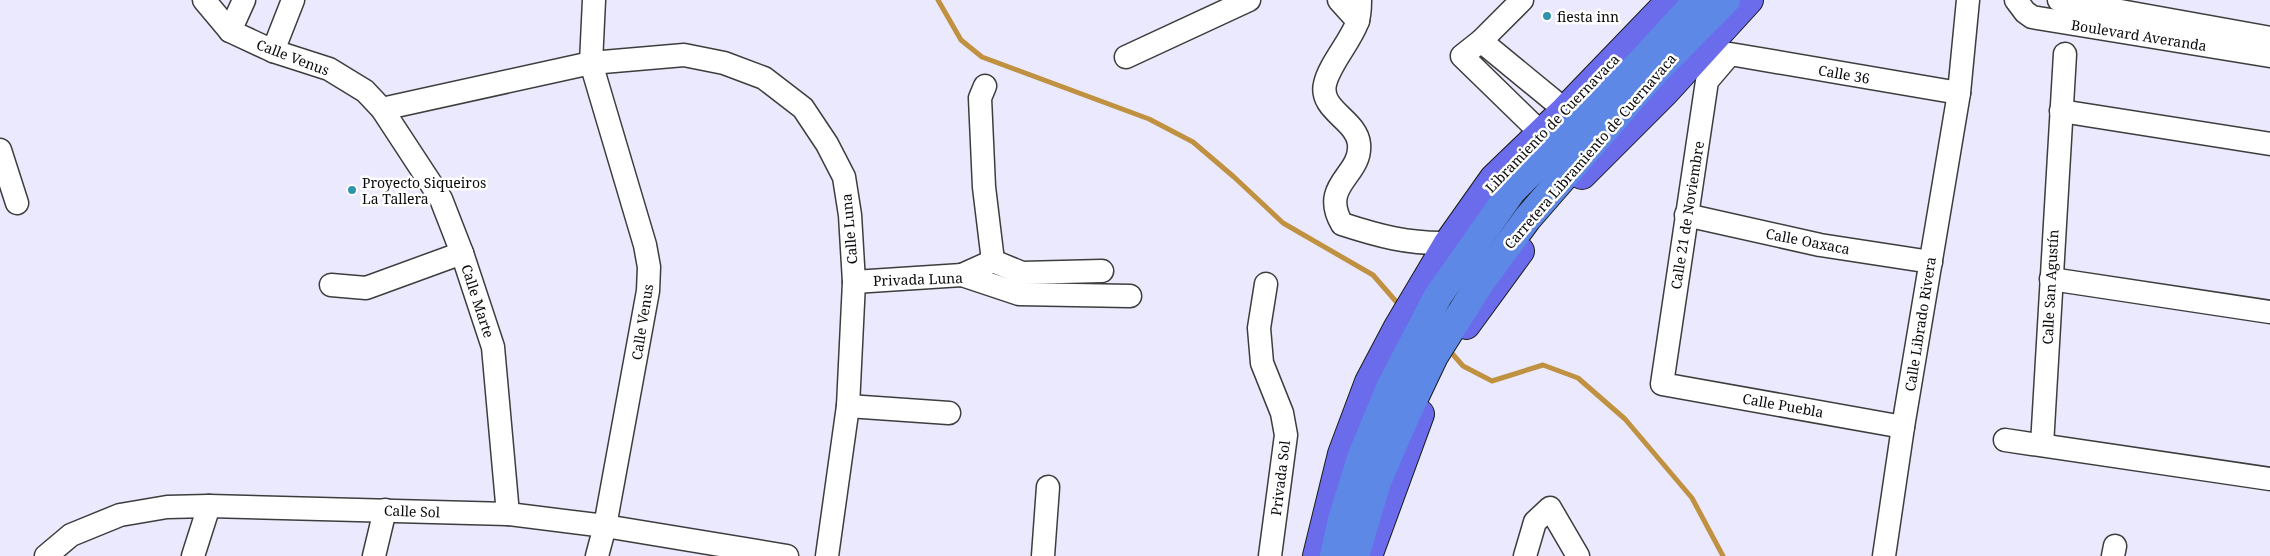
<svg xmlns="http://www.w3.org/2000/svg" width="2270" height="556" font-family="'Noto Serif',serif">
	<rect width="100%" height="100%" fill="#eae9fd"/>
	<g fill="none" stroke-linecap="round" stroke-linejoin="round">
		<g stroke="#bf9141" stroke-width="5">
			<path d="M938,0l23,40 21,17 167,62 44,23 41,35 49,46 90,52 27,31"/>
			<path d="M1449,350l14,16 29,15 51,-16 35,13 47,41 67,79 31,58"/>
		</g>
		<defs>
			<g id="minor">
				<path d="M204,0l26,31 43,20 56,18 36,22 17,18 59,90 21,54 31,94 15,167"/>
				<path d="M594,0l-3,63 54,182 4,22 -1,24 -43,235 -8,30"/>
				<path d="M1339,0l19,21"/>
				<path d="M1360,0c0,7 0,16 -3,23 -7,19 -28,42 -32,61 -6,26 32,36 34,60 3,32 -40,40 -17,80 37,12 66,20 106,19"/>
				<path d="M2016,0l9,12 7,5 238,39"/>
				<path d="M2059,0l211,38"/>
				<path d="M230,31l14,-31"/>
				<path d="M1481,41l41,-41"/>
				<path d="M273,51l20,-51"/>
				<path d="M1126,57l123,-57"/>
				<path d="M382,109l209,-46 93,-8 40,8 40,15 39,30 24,36 17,33 6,38 4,67 -6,124 -21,150"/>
				<path d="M2061,111l209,33"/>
				<path d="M1541,133l-79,-77 19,-15 84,69"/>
				<path d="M0,150l17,53"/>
				<path d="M1686,215l134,30 111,17"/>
				<path d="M993,261l29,12 80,-2"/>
				<path d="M962,275l31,-14 -9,-74 -4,-89 5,-12"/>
				<path d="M2051,279l219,33"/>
				<path d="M854,282l108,-7 57,19 111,2"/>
				<path d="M1266,284l-7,44 3,35 20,50 4,22 -16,121"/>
				<path d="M331,285l35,3 96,-35"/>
				<path d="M848,406l101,7"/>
				<path d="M1903,427l-241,-43 45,-303 23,-27 229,39"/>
				<path d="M2005,440l265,39"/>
				<path d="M2042,445l23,-391"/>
				<path d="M46,556l25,-21 49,-20 47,-8 42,-1 299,8 97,12 182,30"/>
				<path d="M193,556l16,-50"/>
				<path d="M374,556l11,-46"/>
				<path d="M1043,556l5,-69"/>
				<path d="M1525,556l10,-34 15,-14 28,48"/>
				<path d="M1884,556l19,-129 56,-334 9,-93"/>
				<path d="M2113,556l2,-10"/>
			</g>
			<g id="major">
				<path d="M1582,175l83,-83 84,-92"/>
				<path d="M1466,325l54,-74"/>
				<path d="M1317,556l25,-102 27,-72 28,-53 51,-86 46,-65 71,-68 106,-110"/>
				<path d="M1368,556l52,-142"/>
			</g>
			<g id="highway">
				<path d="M1334,556l8,-36 19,-62 29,-70 48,-92 74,-105 130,-130 56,-61"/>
				<path d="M1355,556l22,-74 28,-65 29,-61 46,-73 47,-64 126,-145 73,-74"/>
			</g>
		</defs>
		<use href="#minor" stroke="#3d3d3d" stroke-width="25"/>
		<use href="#major" stroke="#1b1b1b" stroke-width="30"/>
		<use href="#highway" stroke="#1b1b1b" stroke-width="30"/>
		<use href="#minor" stroke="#fff" stroke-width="22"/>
		<use href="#major" stroke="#6b6ceb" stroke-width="28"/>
		<use href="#highway" stroke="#5e88e6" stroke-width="28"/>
	</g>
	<g fill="#3094ab" stroke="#fff" stroke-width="2">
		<circle cx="1547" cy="16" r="5"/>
		<circle cx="352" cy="190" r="5"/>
	</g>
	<g text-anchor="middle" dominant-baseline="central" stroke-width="5" stroke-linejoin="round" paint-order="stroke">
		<g font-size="14" fill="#0a0a0a" stroke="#fff" text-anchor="start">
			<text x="1557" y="16">fiesta inn</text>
			<text x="362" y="182">Proyecto Siqueiros<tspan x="362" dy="16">La Tallera</tspan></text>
		</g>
		<g font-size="14" fill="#0a0a0a" stroke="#fff">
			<text transform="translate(2139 35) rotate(9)">Boulevard Averanda</text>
			<text transform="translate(293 57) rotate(21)">Calle Venus</text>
			<text transform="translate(1844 74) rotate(10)">Calle 36</text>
			<text transform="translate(1552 123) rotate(-46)">Libramiento de Cuernavaca</text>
			<text transform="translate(1590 151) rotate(-49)">Carretera Libramiento de Cuernavaca</text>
			<text transform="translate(1687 215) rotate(-81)">Calle 21 de Noviembre</text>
			<text transform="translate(849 229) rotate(-95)">Calle Luna</text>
			<text transform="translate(1808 241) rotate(11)">Calle Oaxaca</text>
			<text transform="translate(918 279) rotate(-2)">Privada Luna</text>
			<text transform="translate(2050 287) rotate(-87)">Calle San Agustín</text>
			<text transform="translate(478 301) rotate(72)">Calle Marte</text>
			<text transform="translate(642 322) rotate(-81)">Calle Venus</text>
			<text transform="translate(1920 324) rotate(-81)">Calle Librado Rivera</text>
			<text transform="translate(1783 405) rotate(10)">Calle Puebla</text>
			<text transform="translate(1280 478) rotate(-83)">Privada Sol</text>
			<text transform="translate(412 511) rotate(2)">Calle Sol</text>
		</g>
	</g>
</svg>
